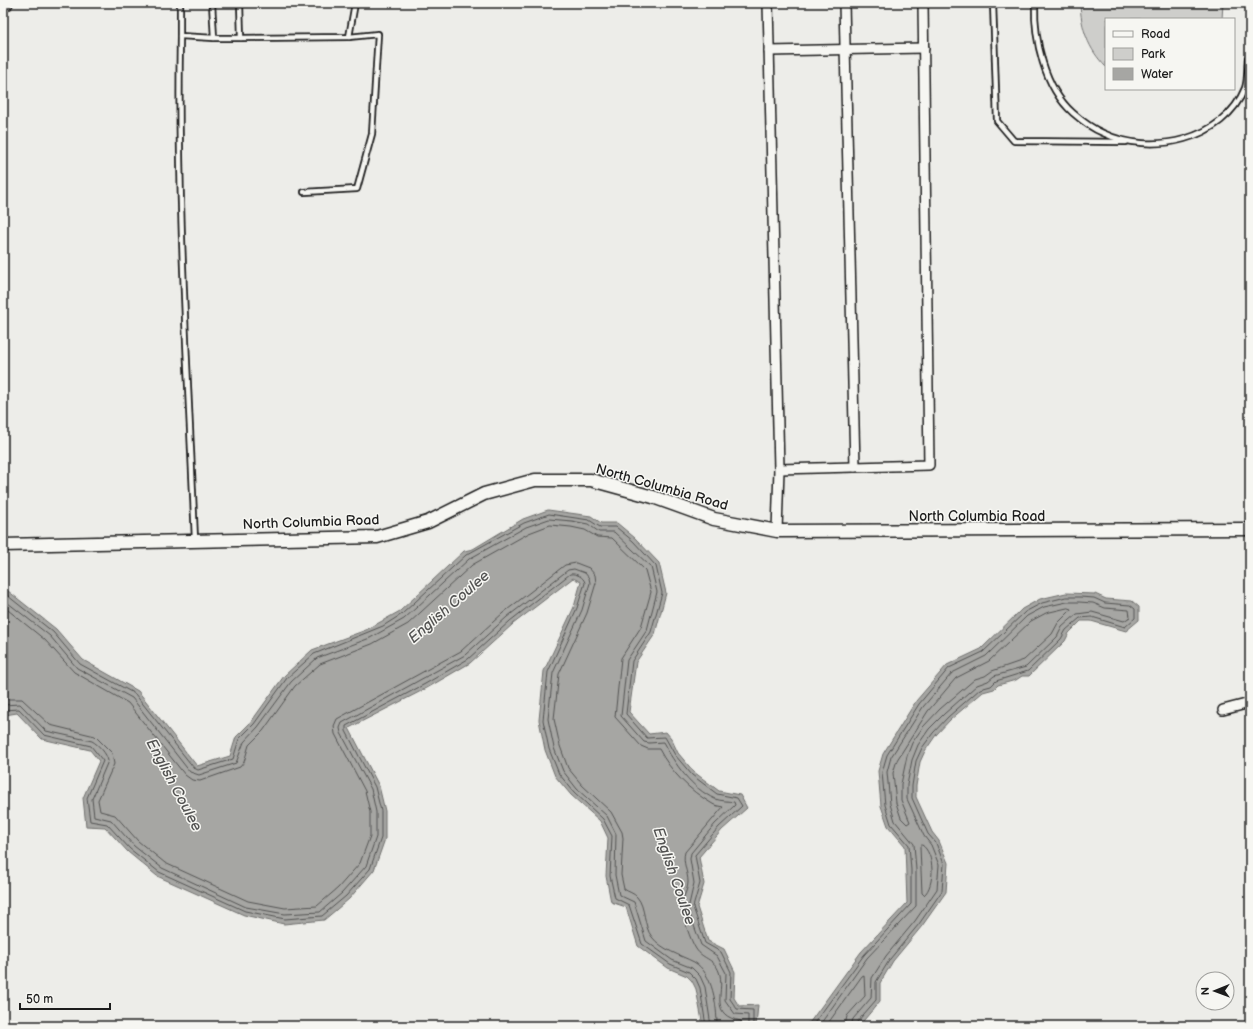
<svg xmlns="http://www.w3.org/2000/svg" width="1253" height="1029" font-family="'Balsamiq Sans',sans-serif">
	<rect width="100%" height="100%" fill="#edede9"/>
	<filter id="ink" filterUnits="userSpaceOnUse"><feTurbulence type="fractalNoise" baseFrequency=".025" numOctaves="2"/><feDisplacementMap in="SourceGraphic" scale="8" xChannelSelector="R" yChannelSelector="G"/><feConvolveMatrix kernelMatrix="1 2 1 2 8 2 1 2 1" color-interpolation-filters="sRGB"/></filter>
	<g filter="url(#ink)">
		<path fill="#cececb" stroke="#757574" d="M1080,3h143l-1,16h-116v48c-18,-18 -25,-39 -26,-64z"/>
		<g fill="#a6a6a3" stroke="#6f6f6d">
			<path d="M548,510l43,6 10,7h16l18,15 24,25 7,30 -11,41 -19,28 -7,50 20,22 17,-2 5,6 7,15 16,19 25,19 21,4 7,13 -25,22 -23,27 5,27 -7,23 11,34 16,8 11,23 -1,26 5,8 19,-1 -2,21h-53l-7,-37 -4,-8 -5,-5 -19,-8 -30,-22 -12,-39 -15,-5 -5,-26 2,-38 -8,-17 -29,-26 -16,-19 -10,-26 -6,-30 5,-49 30,-64 7,-25 -8,-4 -60,46 -43,39 -43,25 -78,40 30,58 6,25v28l-11,31 -25,29 -25,21 -40,4 -40,-9 -87,-39 -29,-24 -23,-25 -19,-1 -3,-28 16,-37 -9,-11 -48,-11 -25,-26 -12,2 -2,-3v-125l53,42 27,31 55,31 59,75 33,-10 6,-19 15,-15 33,-46 28,-26 54,-20 34,-19 64,-60 9,-2 50,-30z"/>
			<path d="M1066,593l29,1 11,5 26,2 7,6v13l-13,11 -35,-10h-10l-12,12 -4,8 -36,35h-7l-6,4 -18,5 -4,4 -11,3 -33,28 -14,15 -11,16 -5,11 -4,24v11l16,35 7,9 9,22 -2,29 -24,34 -29,35 -13,22v18l-21,25h-58l9,-4 51,-70 46,-49 -2,-57 -17,-20 -7,-20 -3,-35 5,-17 33,-53 31,-36 34,-16 41,-40 18,-10z"/>
		</g>
		<g fill="none" stroke-linecap="round" stroke-linejoin="round">
			<g stroke="#535352" stroke-width="1">
				<path d="M3,592l50,40 27,32 55,30 59,74 4,2 35,-11 6,-20 15,-15 33,-46 27,-24 69,-28 19,-12 64,-59 58,-32 25,-9 40,6 11,7h16l17,14 23,25 6,27 -11,39 -19,29 -6,53 21,24 18,-1 10,18 17,20 25,19 20,4 5,8 -23,21 -24,28 5,28 -7,24 12,36 16,9 10,20 -1,27 7,10 16,1v16"/>
				<path d="M3,599l47,37 27,32 55,30 58,74 9,3 37,-12 8,-21 14,-15 33,-45 26,-24 53,-20 34,-19 65,-60 57,-32 23,-8 23,2 16,3 11,8h15l37,35 6,25 -10,38 -20,30 -6,56 23,26 5,1 14,-1c12,22 28,46 52,57 6,2 13,2 19,3l1,3 -20,19 -24,29 -1,6 4,24 -6,26 13,36 16,11 9,17 -1,27 10,14 13,1v11"/>
				<path d="M3,606l42,34 29,32 54,31 57,72 7,5 8,1 40,-14 4,-5 5,-17 14,-14 32,-45 25,-22 52,-20 36,-20 64,-59 57,-32 21,-8 21,2 14,3 12,7 15,1 33,32 6,22 -10,35 -20,31 -6,59 26,29 7,3h11c12,23 30,41 52,54 4,3 8,3 12,4l-38,45c-3,10 3,20 3,30 0,8 -6,16 -6,24 -1,7 9,36 14,43 7,11 20,9 24,26 4,19 -11,40 21,46l1,5"/>
				<path d="M1068,608l3,1 -1,2 -12,12 -6,11 -28,26 -32,11 -7,5 -10,3 -35,30 -17,18 -11,16 -5,13 -6,28v16l9,22 -3,2 -6,-6 -5,-15 -3,-30 4,-13 31,-49 28,-33 33,-17 42,-40 15,-8z"/>
				<path d="M3,699h19l28,26 45,11 17,17 2,11 -16,36 2,11 15,4 23,26 27,22 83,38 37,7 32,-2 21,-18 22,-25 10,-27v-24l-5,-21 -30,-57 -1,-8 3,-7 124,-68 42,-38 62,-48 11,-2 13,5 6,7 1,8 -9,30 -28,61 -5,45 6,27 8,22 14,17 29,27 11,20 1,6 -2,37 3,14c4,3 10,4 13,8 9,10 6,29 15,40 10,13 28,18 42,25 19,11 23,44 23,64"/>
				<path d="M3,705l17,-1 26,27 46,10c7,4 15,13 16,20l-16,38 2,17 17,4 23,26 28,22 84,39 39,7 35,-2 22,-19 24,-27 10,-29v-25l-5,-23 -30,-56 -1,-5 2,-5 123,-68 42,-38 61,-47 6,-1 11,4 4,5 1,5 -8,27 -29,63 -5,46 6,29 9,23 14,18 30,27 9,18 -1,41 4,20 15,7 12,39 26,19 20,8 8,8 5,11 6,39"/>
				<path d="M3,710l16,-1 25,26 47,11 12,15 -16,37 3,23 17,3 23,25 29,23 86,39 40,8 37,-3 24,-20 24,-27 11,-31v-27l-6,-24 -29,-56v-5l79,-42 43,-25 42,-38 60,-47c6,-1 14,3 15,9l-8,25 -29,64 -5,48 6,29 10,25 15,18 29,27 9,17 -2,40 5,22 14,7 13,39 28,20 19,8 7,7 4,9 6,38"/>
				<path d="M922,845c13,8 13,41 2,50l-2,-2 -2,-46z"/>
				<path d="M812,1026l52,-71 47,-51v-34l-2,-25 -18,-21 -6,-19 -3,-33 5,-17 32,-51 30,-36 34,-16 42,-40 17,-9 24,-6h14l14,1 11,5 25,2 5,4v9l-10,9 -33,-10 -12,1 -14,12 -5,9 -33,32 -32,10 -5,5 -11,3 -32,28 -15,16 -11,15 -6,13 -4,25v12l16,36 8,9 8,21 -2,27 -23,33 -29,35 -14,23v18l-19,22 -1,4"/>
				<path d="M819,1026l48,-68 49,-52v-36l-2,-26 -19,-23 -5,-17 -3,-32 4,-15 32,-50 29,-34 34,-17 41,-40 17,-9 23,-5h12l14,1 12,5 24,2 1,7 -6,4 -32,-9 -15,2 -15,13 -5,10 -31,30 -32,9 -6,5 -11,4 -33,29 -15,15 -11,16 -6,15 -5,25v14l17,37 7,9 8,20 -2,24 -22,32 -29,35 -14,22 -1,20 -18,21 -2,7"/>
				<path d="M826,1026l36,-50 2,-1 1,21 -18,20 -2,10"/>
			</g>
			<defs>
				<g id="service">
					<path d="M180,3v33l34,2"/>
					<path d="M212,3l2,35h27"/>
					<path d="M240,3l1,35 108,-1 6,-34"/>
					<path d="M993,3l4,118 17,20 112,1"/>
					<path d="M1035,3c-1,37 9,84 38,110 8,7 20,16 30,20 48,23 121,8 142,-45 3,-8 2,-21 3,-30"/>
					<path d="M180,36c-3,168 8,336 15,504"/>
					<path d="M304,192l53,-3 15,-55 6,-100 -29,3"/>
				</g>
				<g id="minor">
					<path d="M768,3l11,466 -2,62"/>
					<path d="M844,3l11,464"/>
					<path d="M769,51l155,-3"/>
					<path d="M779,469l150,-4 -6,-462"/>
					<path d="M1223,710l27,-7"/>
				</g>
				<path id="tertiary" d="M3,545l374,-8 51,-15 56,-28 51,-14h56l62,17 61,22 63,12 473,-2"/>
				<path id="primary" d="M3,4l2,-1"/>
			</defs>
			<use href="#service" stroke="#1c1c1c" stroke-width="8"/>
			<use href="#minor" stroke="#1c1c1c" stroke-width="12"/>
			<use href="#tertiary" stroke="#1c1c1c" stroke-width="15"/>
			<use href="#primary" stroke="#1c1c1c" stroke-width="18"/>
			<use href="#service" stroke="#f6f6f2" stroke-width="4.5"/>
			<use href="#minor" stroke="#f6f6f2" stroke-width="9"/>
			<use href="#tertiary" stroke="#f6f6f2" stroke-width="12"/>
			<use href="#primary" stroke="#f6f6f2" stroke-width="15"/>
		</g>
	</g>
	<g text-anchor="middle" dominant-baseline="central" stroke-width="3" stroke-linejoin="round" paint-order="stroke">
		<g font-size="14" fill="#1c1c1c" stroke="#f6f6f2">
			<text transform="translate(662 487) rotate(16)">North Columbia Road</text>
			<text x="977" y="516">North Columbia Road</text>
			<text transform="translate(311 522) rotate(-2)">North Columbia Road</text>
		</g>
		<g font-size="15" font-style="italic" fill="#535352" stroke="#f6f6f2">
			<text transform="translate(449 607) rotate(-41)">English Coulee</text>
			<text transform="translate(174 785) rotate(62)">English Coulee</text>
			<text transform="translate(674 876) rotate(71)">English Coulee</text>
		</g>
	</g>
	<rect width="1253" height="1029" fill="none" stroke="#f6f6f2" stroke-width="16"/>
	<rect x="8" y="8" width="1237" height="1013" fill="none" stroke="#1c1c1c" stroke-width="1.5" filter="url(#ink)"/>
	<rect x="1105" y="18" width="130" height="72" fill="#f6f6f2" stroke="#9f9f9c"/>
	<rect x="1113" y="31" width="20" height="6" fill="#f6f6f2" stroke="#9f9f9c"/>
	<text x="1141" y="38" font-size="12" fill="#1c1c1c">Road</text>
	<rect x="1113" y="48" width="20" height="12" fill="#cececb" stroke="#9f9f9c"/>
	<text x="1141" y="58" font-size="12" fill="#1c1c1c">Park</text>
	<rect x="1113" y="68" width="20" height="12" fill="#a6a6a3" stroke="#9f9f9c"/>
	<text x="1141" y="78" font-size="12" fill="#1c1c1c">Water</text>
	<g transform="translate(1215 991) rotate(269)"><circle r="19" fill="#f6f6f2" stroke="#9f9f9c"/>
	<path d="M0-3L7 15L0 10L-7 15Z" fill="#1c1c1c"/>
	<text y="-6" font-size="11" font-weight="bold" text-anchor="middle" fill="#1c1c1c">N</text>
	</g>
	<path d="M20 1003v6h90v-6" fill="none" stroke="#1c1c1c" stroke-width="2"/>
	<text x="26" y="1003" font-size="12" fill="#1c1c1c" stroke="#f6f6f2" stroke-width="3" paint-order="stroke">50 m</text>
</svg>
